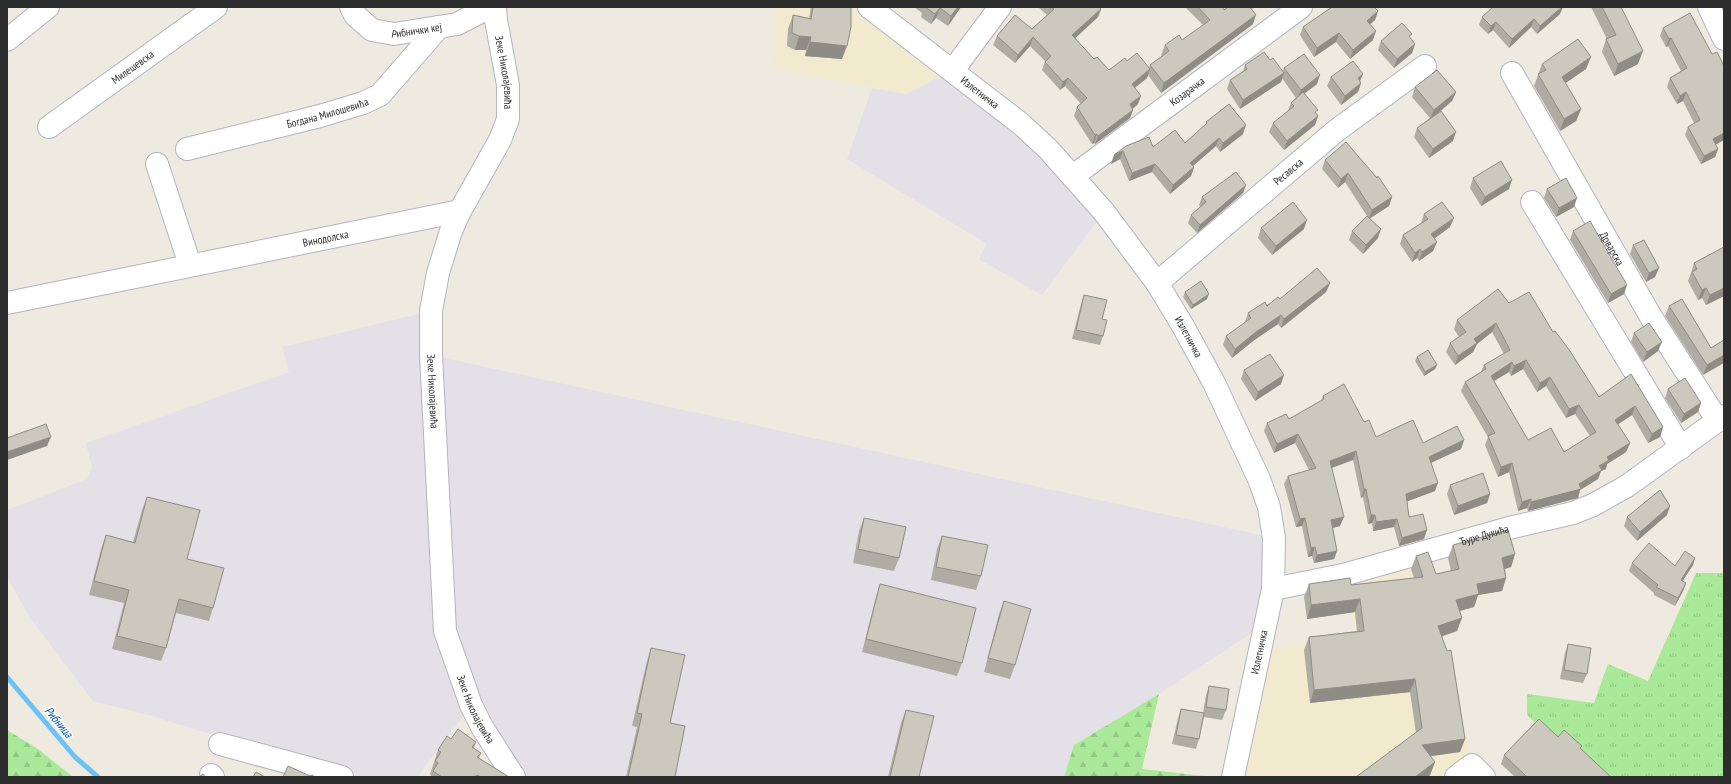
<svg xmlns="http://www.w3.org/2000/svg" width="1731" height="784" font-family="'PT Sans Narrow',sans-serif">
	<defs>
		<pattern id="grass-tufts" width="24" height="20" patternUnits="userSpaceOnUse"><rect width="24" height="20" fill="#aae999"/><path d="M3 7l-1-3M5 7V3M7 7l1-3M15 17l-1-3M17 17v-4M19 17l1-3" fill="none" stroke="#93c884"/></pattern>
		<pattern id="forest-firs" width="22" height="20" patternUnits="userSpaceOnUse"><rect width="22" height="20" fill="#aae999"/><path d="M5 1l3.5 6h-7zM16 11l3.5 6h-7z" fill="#93c884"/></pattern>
	</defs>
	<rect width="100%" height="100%" fill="#efeadf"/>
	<g fill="#e3e0e8">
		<path d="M953,70l151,142 -62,83 -63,-36 8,-15 -140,-85 25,-71 34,6z"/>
		<path d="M431,311v44l843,183 -10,87 -105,69 -85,51 -10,32h-550l-43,-71 -54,71h-66l-203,-62 -55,-14 -63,-83 -23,-41v-67l80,-31 5,-12 -6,-24 203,-71 -7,-25z"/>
	</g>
	<g fill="#f1eace">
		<path d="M776,7h93l84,63 -48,24 -131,-26z"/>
		<path d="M1408,564l33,89 11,-1 19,114 -15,11h-223l26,-126 95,-15 -4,-57z"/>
	</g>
	<path fill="url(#grass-tufts)" d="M1696,573h28v204h-134l-63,-62v-21l67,9 14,-39 40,17z"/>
	<g fill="url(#forest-firs)">
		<path d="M1159,694l-17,75 71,8h-149l10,-32z"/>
		<path d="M7,730l31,19 35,28h-66z"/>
	</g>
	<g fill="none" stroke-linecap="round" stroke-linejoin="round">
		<path stroke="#6cc2f7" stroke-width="5" d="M7,677l68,80 23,20"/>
		<defs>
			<g id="minor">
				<path id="s1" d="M351,7l4,8 17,15 22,4 63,-10 33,-17"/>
				<path id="s2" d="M495,7l1,13 12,65v34l-8,21 -40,71 -9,20 -13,42 -7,38v44l14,276 26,74 11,22 32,50"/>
				<path id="s3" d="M869,7l152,117 27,25 56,63 53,71 26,43 31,57 45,96 10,28 5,31 -1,51 -40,188"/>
				<path d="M1709,7l15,32"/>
				<path d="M7,40l41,-33"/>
				<path d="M953,70l47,-63"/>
				<path id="s4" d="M1512,73l139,244 67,104"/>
				<path id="s5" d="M49,127l167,-120"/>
				<path id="s6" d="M187,149l133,-33 43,-13 17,-8 59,-68"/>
				<path d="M157,164l33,101"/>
				<path id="s7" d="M1073,176l228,-169"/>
				<path d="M1532,202l149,246"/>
				<path id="s8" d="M1157,283l180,-153 88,-64"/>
				<path id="s9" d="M7,303l453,-92"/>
				<path id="s10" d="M1273,589l70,-14 166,-47 64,-15 20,-8 34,-19 97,-70"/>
				<path d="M220,744l122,33"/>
				<path d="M211,775l2,2"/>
				<path d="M1456,777l16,-12 12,12"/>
			</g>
		</defs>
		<use href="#minor" stroke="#b3b3c1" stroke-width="24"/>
		<use href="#minor" stroke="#fff" stroke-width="22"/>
	</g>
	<g fill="#afaca3" fill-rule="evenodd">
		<path d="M811,7h40l-9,52 -37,-3 1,-6h-11l-8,-4 1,-17 5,-14 16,3z"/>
		<path d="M914,7h47l-13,19 -12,-8 -5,6 -10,-7 1,-4z"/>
		<path d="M1038,7h61l2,2 -3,8 -23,21 19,21 15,11 18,-9 22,7 1,-3 12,-9 -1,-1 4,-10 17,-5 21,-15 -17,-17 1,-1h35l2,3 4,-3h26l-2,2 1,15 -92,69 -13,-18 -1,3 -12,10 3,16 -5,5 -3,9 -35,26 -1,-1 -2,1 -18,-28 3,-9 4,-3 -16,-18 -5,4 -18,-20 3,-9 -15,-15 -15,17 -22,-18 4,-9 35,-7 15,-14z"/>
		<path d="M1591,7h30l17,57 -24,12 -12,-24 4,-13h1z"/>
		<path d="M1378,11l-3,9 -5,4 3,16 -23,19 -14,-17 -22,15 -14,-22 3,-8z"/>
		<path d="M1690,13l26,132 2,4 -3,8 -14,7 -16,-29 3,-8 6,-4 -11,-22 -6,3 -10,-17 3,-9 11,-7 -13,-25 -2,1 -6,-11 3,-8z"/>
		<path d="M1560,14l-23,20 -6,-7 -22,21 -16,-18 -5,4 -9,-9 3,-8z"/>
		<path d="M1381,41l34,3 -3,9 -18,15 -16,-18z"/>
		<path d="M1270,60l13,12 1,-4 33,16 -13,10 14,22 -3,9 -31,25 -15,-18 4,-9 15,-12 3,-8 5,-5 -14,-20 -1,4 -41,27 -13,-20 3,-9 13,-8 2,-7z"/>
		<path d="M1542,64l44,5 -21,14 16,26 -5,12 -16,10 -26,-45z"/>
		<path d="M1363,74l-3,7 1,2 -3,9 -17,13 -14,-19 4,-9z"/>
		<path d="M1415,87l41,5 -4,9 -11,10 12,30 -24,17 -15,-21 3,-9 13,-10 -18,-21z"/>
		<path d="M1206,122l37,12 -23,18 -4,-6 -23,20 1,1 -3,9 -21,18 -18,-22 -23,9 -9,-22 -9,5 15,-18 27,1 32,-4 20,-18z"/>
		<path d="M1325,160l67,37 -3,9 -19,12 8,20 -15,16 -14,-14 3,-9 15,-15 -22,-34 -7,6 -16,-19z"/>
		<path d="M1473,178l36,11 -28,17 -11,-18z"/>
		<path d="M1246,185l-3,8 -46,40 -9,-10 3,-8 9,-8 -1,-2 3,-8z"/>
		<path d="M1547,189l27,18 -18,10 -12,-19z"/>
		<path d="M1424,214l26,13 -16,12 3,3 -4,9 -14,10 -2,-3 -5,4 -12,-18 3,-9 18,-12z"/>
		<path d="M1261,228l43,1 -32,26 -14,-17z"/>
		<path d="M1573,231l51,63 -16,9 -38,-63z"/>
		<path d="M1633,245l26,23 -4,9 -9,5 -16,-28z"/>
		<path d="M1724,247v49l-18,9 -4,-7 -4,2 -10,-19 3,-8 3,-10z"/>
		<path d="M1330,283l-4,9 -45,36 -3,-4 -25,17 -21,17 -9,-13 3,-9 19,-13v-1l3,-9 19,-7 13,-7z"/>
		<path d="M1185,292l22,7 -16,10 -8,-12z"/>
		<path d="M1084,295l18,24 1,17 -3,9 -28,-6 9,-35z"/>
		<path d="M1509,303l44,29 46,65 32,-23 32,53 -3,10 -12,6 -16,-28 -14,9 12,19 -4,9 -19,12 -1,5 -5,2 -3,8 -18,11 -2,8 -50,13 -1,-3 -9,3 -9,-39 -11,5 -13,-32 3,-8 -27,-46 4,-9 16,-10 3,-7 20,-11 -12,-22 -15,12 -4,8 -18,13 -9,-13 4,-9 9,-6 -5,-8 3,-9zM1523,369l14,23 9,-6 20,32 9,-4 15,22 -26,16 -36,-12 -34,-59 15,-9 2,4z"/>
		<path d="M1669,306l42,42 13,-8 -21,35 -38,-59z"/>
		<path d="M1634,333l24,18 -15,11 -12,-20z"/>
		<path d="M1417,357l20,8 -2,4 -11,7 -9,-15z"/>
		<path d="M1244,370l37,14 -26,17 -14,-22z"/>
		<path d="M1668,389l33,14 -3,9 -17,11 -16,-25z"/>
		<path d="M1323,396l41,26 12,15 47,6 41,-3 -3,9 -30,14 4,28 -28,10 2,16 15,22 -25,7 -5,-19 -21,4 -1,-8 -4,1 -5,-27 -2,1 -8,-38 -22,8 9,58 -7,2 4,23 -3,8 -20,4 -2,-7 -4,1 -6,-31 -6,1 -12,-43 4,-8 21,-6 -14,-27 -21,10 -10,-22 3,-8 22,-4 32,-18z"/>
		<path d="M1450,485l40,9 -3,9 -33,12 -7,-21z"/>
		<path d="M147,497l40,62 26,49 -4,13 -33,-8 -10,35 -5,13 -49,-12 12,-46 -35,-8 12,-46 5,-14 27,7 9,-32z"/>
		<path d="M1667,515l-30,26 -13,-15 3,-9z"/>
		<path d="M864,518l35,40 -5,13 -41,-8 6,-32z"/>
		<path d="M942,536l39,40 -5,14 -45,-10 6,-31z"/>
		<path d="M1453,545l62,9 -4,13 -6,2 1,9 -4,13 -24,4 -4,12 -14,4 -3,20 -16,6 24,102 -5,13 -29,4 4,6 -5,13 -14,-42 -6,-41 -100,11 -6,-53 5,-13 48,-6 -2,-19 -48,7 -3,-22 5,-13 42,1 63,-7 -3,-9 5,-13 20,18 15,-3 -3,-13z"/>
		<path d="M1695,558l-2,7 -11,16 4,2 -3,8 -8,15 -21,-11v-2l-25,-22 3,-8 43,3z"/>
		<path d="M880,584l82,79 -5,13 -95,-24 14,-55z"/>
		<path d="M1004,601l11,64 -5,14 -26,-7 15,-58z"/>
		<path d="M1568,644l19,30 -4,9 -23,-4 5,-26z"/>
		<path d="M651,648l19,75 5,54h-49l11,-50 -5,-1 15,-65z"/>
		<path d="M1209,686l17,24 -4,10 -18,-3 -5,22 -3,10 -24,-5 6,-26 3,-9 22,4 3,-18z"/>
		<path d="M906,710l13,67h-31l13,-54z"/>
		<path d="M1558,737l23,12 30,28h-96l-14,-13 3,-9z"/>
		<path d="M451,739l25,3 -2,6 7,5 -2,5 30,19h-79l1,-2 -1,-1 8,-24z"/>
	</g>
	<g fill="#8e8c84">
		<path d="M958,7h3l-13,19 3,-10z"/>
		<path d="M1562,7h1l-3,7 -23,20 3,-8z"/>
		<path d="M940,8l-4,10 -5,6 4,-10z"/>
		<path d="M1101,9l-3,8 -29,27 3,-9z"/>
		<path d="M1378,11l-3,9 -11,10 3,-9z"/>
		<path d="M1256,15l-3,9 -92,69 3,-10z"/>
		<path d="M1534,19l-3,8 -22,21 3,-9z"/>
		<path d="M1496,22l-3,8 -5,4 3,-8z"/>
		<path d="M1376,31l-3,9 -23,19 3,-9z"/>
		<path d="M1339,33l-3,9 -22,15 3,-9z"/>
		<path d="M799,36l12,1 -5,13h-11z"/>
		<path d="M1033,37l-3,9 -15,17 3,-8z"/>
		<path d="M1671,38l-3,8 -2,1 3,-8z"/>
		<path d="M810,42l37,4 -5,13 -37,-3z"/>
		<path d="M1415,44l-3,9 -18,15 3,-9z"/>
		<path d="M1643,51l-5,13 -24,12 4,-12z"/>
		<path d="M1591,57l-5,12 -29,20 5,-12z"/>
		<path d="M1150,69l-3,9 -18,14 3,-8z"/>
		<path d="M1284,73l-3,9 -41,27 3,-9z"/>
		<path d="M1363,74l-4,9 -1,-5z"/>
		<path d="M1320,75l-3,9 -20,15 4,-9z"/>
		<path d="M1068,78l-3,8 -5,4 3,-8z"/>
		<path d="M1361,83l-3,9 -17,13 4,-9z"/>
		<path d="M1456,92l-4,9 -22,18 4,-9z"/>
		<path d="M1686,92l-3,9 -6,3 3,-8z"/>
		<path d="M1141,96l-3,8 -11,9 3,-9z"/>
		<path d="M1581,109l-5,12 -16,10 4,-12z"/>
		<path d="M1133,110l-3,8 -35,26 3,-8z"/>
		<path d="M1318,116l-3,9 -31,25 3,-9z"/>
		<path d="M1246,125l-3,9 -23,18 3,-9z"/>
		<path d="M1456,132l-3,9 -24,17 4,-9z"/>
		<path d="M1724,133v7l-14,8 3,-9z"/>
		<path d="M1097,134l-3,9 -2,1 3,-9z"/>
		<path d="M1219,138l-3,8 -29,25 3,-8z"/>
		<path d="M1718,149l-3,8 -14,7 3,-8z"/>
		<path d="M1123,151l-3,8 -9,5 3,-9z"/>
		<path d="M1155,164l-3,8 -23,9 3,-8z"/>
		<path d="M1194,167l-3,9 -21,18 3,-9z"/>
		<path d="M1348,173l-3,9 -7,6 3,-9z"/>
		<path d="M1512,180l-3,9 -28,17 4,-9z"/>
		<path d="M1246,185l-3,8 -46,40 3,-8z"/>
		<path d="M1392,197l-3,9 -20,13 3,-9z"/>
		<path d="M1577,198l-3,9 -18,10 3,-9z"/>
		<path d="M1454,218l-4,9 -22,16 3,-9z"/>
		<path d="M1307,220l-3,9 -32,26 4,-9z"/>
		<path d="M1381,229l-3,9 -15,16 3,-9z"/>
		<path d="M1437,242l-4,9 -14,10 3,-9z"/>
		<path d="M1420,249l-3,9 -5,4 3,-9z"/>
		<path d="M1659,268l-4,9 -9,5 3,-9z"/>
		<path d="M1330,283l-4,9 -45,36 3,-9z"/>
		<path d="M1627,285l-3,9 -16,9 3,-9z"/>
		<path d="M1706,288l-4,10 -4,2 4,-10z"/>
		<path d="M1724,288v8l-18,9 4,-10z"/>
		<path d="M1209,294l-2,5 -16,10 2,-4z"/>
		<path d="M1281,315l-3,9 -25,17 -21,17 3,-9 21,-17z"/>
		<path d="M1496,323l-4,9 -15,12 -4,8 -18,13 3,-9 16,-17z"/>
		<path d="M1662,342l-4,9 -15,11 4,-10z"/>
		<path d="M1724,355v8l-21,12 4,-10z"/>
		<path d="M1526,360l-3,9 -12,7 3,-10z"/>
		<path d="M1512,362l-3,10 -22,13 4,-9z"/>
		<path d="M1437,365l-2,4 -11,7 1,-4z"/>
		<path d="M1284,375l-3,9 -26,17 3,-9z"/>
		<path d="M1550,377l-4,9 -9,6 3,-9z"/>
		<path d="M1701,403l-3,9 -17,11 3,-9z"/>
		<path d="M1579,405l-4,9 -9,4 3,-9z"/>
		<path d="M1635,406l-3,9 -21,14 4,-9z"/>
		<path d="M1663,427l-3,10 -12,6 4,-9z"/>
		<path d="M1298,434l-3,9 -21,10 3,-9z"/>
		<path d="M51,437l-4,9 -40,14v-8z"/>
		<path d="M1464,440l-3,9 -35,16 3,-8z"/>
		<path d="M1630,443l-4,9 -19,12 -1,5 -5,2 -3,8 -18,11 -2,8 -50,13 3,-9 48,-18 28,-27z"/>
		<path d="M1356,451l-3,9 -27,10 4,-9z"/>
		<path d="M1512,463l-3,9 -11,5 3,-10z"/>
		<path d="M1438,483l-3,8 -32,12 3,-9z"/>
		<path d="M1364,489h2l-3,8 -2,1z"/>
		<path d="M1490,494l-3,9 -33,12 4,-9z"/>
		<path d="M1531,499l-4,9 -9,3 4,-9z"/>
		<path d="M1670,506l-3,9 -30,26 3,-9z"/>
		<path d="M1371,515h4l-3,8 -4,1z"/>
		<path d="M1344,517l-4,9 -12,3 3,-9z"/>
		<path d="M1305,518l-3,8 -6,1 4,-8z"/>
		<path d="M1397,519l-3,8 -21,4 3,-9z"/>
		<path d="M1427,530l-3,9 -25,7 3,-8z"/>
		<path d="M1315,547l-3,9 -4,1 3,-9z"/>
		<path d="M1337,551l-3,8 -20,4 3,-8z"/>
		<path d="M1515,554l-4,13 -13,4 4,-13z"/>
		<path d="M1695,558l-2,7 -15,23 3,-8z"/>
		<path d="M1506,578l-4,13 -24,4 -4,12 -23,6 5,-13 21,-16z"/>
		<path d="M1686,583l-3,8 -8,15 3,-8z"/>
		<path d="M1360,599l-5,13 -48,7 4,-14z"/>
		<path d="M1462,618l-5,13 -24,8 5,-13z"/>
		<path d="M1415,679l-5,13 -100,11 4,-13z"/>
		<path d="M1465,739l-5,13 -42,6 4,-13z"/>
		<path d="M1435,762l-5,13 -2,2h-13z"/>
	</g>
	<g fill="#cbc8bd" stroke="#8e8c84" fill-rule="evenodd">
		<path d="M813,7h38v20l-4,19 -37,-4 1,-5 -12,-1 -7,-3 1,-18 18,4z"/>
		<path d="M925,7h33l-7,9 -11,-8 -5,6z"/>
		<path d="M1051,7h48l2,2 -29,26 22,24 3,-2 12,13 16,-12 2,3 10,-8 13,16 -18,15 9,12 -11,8 3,6 -35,26 -1,-2 -2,1 -18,-28 10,-9 -19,-20 -5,4 -18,-20 6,-6 -18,-19 -15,18 -21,-19 18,-21 17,14 22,-20z"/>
		<path d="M1198,7h24l2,3 4,-3h22l6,8 -92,68 -14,-18 19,-14 -4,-6 14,-10 3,5 28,-20z"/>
		<path d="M1332,7h42l4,4 -11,10 9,10 -23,19 -14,-17 -22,15 -14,-21z"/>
		<path d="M1493,7h69l-22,19 -6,-7 -22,20 -16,-17 -5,4 -9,-9z"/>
		<path d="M1602,7h19l22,44 -25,13 -12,-25 10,-4z"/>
		<path d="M1690,13l22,41 5,-2 7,14v67l-11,6 5,10 -14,7 -16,-29 12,-7 -14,-28 -6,4 -10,-18 17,-10 -16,-30 -2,1 -6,-11z"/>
		<path d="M1402,23l10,11 -3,2 6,8 -18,15 -16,-18z"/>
		<path d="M1578,39l13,18 -29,20 19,32 -17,10 -26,-45 8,-4 -4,-6z"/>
		<path d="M1264,52l6,8 3,-2 11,15 -41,27 -13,-20 17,-11 -2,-4z"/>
		<path d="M1304,54l16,21 -19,15 -17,-22z"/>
		<path d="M1353,61l10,13 -5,4 3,5 -16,13 -14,-19z"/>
		<path d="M1437,70l19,22 -22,18 -19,-23z"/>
		<path d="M1303,92l15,18 -3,2 3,4 -31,25 -14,-18 21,-17 -3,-3z"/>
		<path d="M1229,104l17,21 -23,18 -4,-5 -29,25 4,4 -21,18 -18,-21 -23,9 -9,-22 -9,4 12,-9 23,-9 4,10 22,-17 10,13 22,-20 -1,-1z"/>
		<path d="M1441,111l15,21 -23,17 -16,-21z"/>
		<path d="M1346,142l31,36 1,-2 14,21 -20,13 -24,-37 -7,6 -16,-19z"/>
		<path d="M1501,161l11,19 -27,17 -12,-19z"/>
		<path d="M1236,172l10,13 -46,40 -9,-10 15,-13 -4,-5z"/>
		<path d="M1566,178l11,20 -18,10 -12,-19z"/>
		<path d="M1293,202l14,18 -31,26 -15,-18z"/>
		<path d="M1442,202l12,16 -23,16 6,8 -15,10 -2,-3 -5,4 -12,-18 25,-16 -4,-5z"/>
		<path d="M1367,216l14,13 -15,16 -14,-14z"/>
		<path d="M1590,221l37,64 -16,9 -38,-63z"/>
		<path d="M1644,240l15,28 -10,5 -16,-28z"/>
		<path d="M1724,247v41l-14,7 -4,-7 -4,2 -10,-18 5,-3 -3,-6z"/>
		<path d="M1317,268l13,15 -46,36 -3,-4 -25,17 -21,17 -9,-13 25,-18 -3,-5 17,-11 2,4 11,-9 2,2z"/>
		<path d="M1201,281l8,13 -16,11 -8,-13z"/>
		<path d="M1498,289l11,14 20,-11 24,40 2,-1 15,20 29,46 32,-23 32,53 -11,7 -17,-28 -20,14 15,23 -23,14 2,3 -10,6 3,4 -23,14 2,5 -50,13v-3l-9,3 -10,-39 -11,4 -13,-31 7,-3 -30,-51 21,-13 -2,-4 26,-15 -14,-27 -22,16 3,4 -19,13 -8,-13 16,-11 -9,-12zM1526,360l14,23 10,-6 19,32 10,-4 17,27 -32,20 -13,-24 -23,12 -37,-64 21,-14 2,4z"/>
		<path d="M1084,295l23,5 -5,19 5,1 -4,16 -27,-6z"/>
		<path d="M1682,299l29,49 13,-8v15l-17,10 -38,-59z"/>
		<path d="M1649,323l13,19 -15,10 -13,-19z"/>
		<path d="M1428,350l9,15 -12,7 -8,-15z"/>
		<path d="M1270,354l14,21 -26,17 -14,-22z"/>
		<path d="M1685,378l16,25 -17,11 -16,-25z"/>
		<path d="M1344,384l20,38 5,-2 7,17 37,-17 10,23 34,-17 7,14 -35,17 9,26 -32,11 3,23 14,-3 4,16 -25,8 -5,-19 -21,3 -1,-7h-4l-5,-26h-2l-8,-38 -26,10 14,56 -13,3 6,31 -20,4 -2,-8 -4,1 -6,-30 -5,1 -12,-43 28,-8 -18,-34 -21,10 -10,-21 19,-9 3,5 35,-20 -1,-3z"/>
		<path d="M46,424l5,13 -44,15v-14z"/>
		<path d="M1483,473l7,21 -32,12 -8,-21z"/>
		<path d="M1660,490l10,16 -30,26 -13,-15z"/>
		<path d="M147,497l53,13 -13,49 37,9 -11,40 -34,-9 -13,49 -49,-12 12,-46 -35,-9 12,-46 29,8z"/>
		<path d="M864,518l42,9 -7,31 -41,-9z"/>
		<path d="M1508,530l7,24 -13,4 4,20 -29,6 2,10 -23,6 6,18 -24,8 9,25 4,-1 14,89 -43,6 13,17 -20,15h-59l66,-49 -7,-49 -101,11 -5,-53 55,-6 -4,-32 -49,6 -2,-21 41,-6 1,7 72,-8 -7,-21 12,-4 8,22 23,-5 -6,-24z"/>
		<path d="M942,536l46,9 -7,31 -45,-9z"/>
		<path d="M1649,543l26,23 10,-15 10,7 -14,22 5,3 -8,15 -22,-11 2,-2 -26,-22z"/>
		<path d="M880,584l96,24 -14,55 -96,-24z"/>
		<path d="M1004,601l27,8 -16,56 -27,-7z"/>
		<path d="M1568,644l23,4 -4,26 -23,-4z"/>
		<path d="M651,648l34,7 -15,68 15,3 -10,51h-47l14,-63 -5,-1z"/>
		<path d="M1209,686l20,3 -3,21 -20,-3z"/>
		<path d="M1181,709l23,4 -5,26 -23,-4z"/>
		<path d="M906,710l28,6 -15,61h-29z"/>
		<path d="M1539,719l19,18 6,-7 18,16 -2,2 31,29h-84l-23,-22z"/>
		<path d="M458,729l18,13 -4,5 9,6 -4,4 32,20h-28l-4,-2 -2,2h-33l-9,-6 5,-8 -3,-2 6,-9 -3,-2 9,-14 4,3z"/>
		<path d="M288,766l22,10 3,-1v2h-30z"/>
		<path d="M256,772l9,5h-12z"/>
		<path d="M203,774l2,3h-6z"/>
	</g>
	<g text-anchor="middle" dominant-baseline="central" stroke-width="3" stroke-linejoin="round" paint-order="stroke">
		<g font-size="11" fill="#2d2d2d" stroke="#fff">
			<text stroke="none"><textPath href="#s1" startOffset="77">Рибнички кеј</textPath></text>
			<text stroke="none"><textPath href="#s5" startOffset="103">Милешевска</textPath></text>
			<text stroke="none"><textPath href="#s2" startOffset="66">Зеке Николајевића</textPath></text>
			<text stroke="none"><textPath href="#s3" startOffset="140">Излетничка</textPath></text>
			<text stroke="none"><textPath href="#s7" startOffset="142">Козарачка</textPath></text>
			<text stroke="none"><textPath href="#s6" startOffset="145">Богдана Милошевића</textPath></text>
			<text stroke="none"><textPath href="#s8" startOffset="172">Ресавска</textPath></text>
			<text stroke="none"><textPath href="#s9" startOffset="325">Винодолска</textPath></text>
			<text stroke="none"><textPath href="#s4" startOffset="202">Дрварска</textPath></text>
			<text stroke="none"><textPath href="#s3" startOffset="464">Излетничка</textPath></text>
			<text stroke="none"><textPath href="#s2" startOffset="402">Зеке Николајевића</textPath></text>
			<text stroke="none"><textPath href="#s10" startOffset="218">Ђуре Дукића</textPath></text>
			<text transform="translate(1259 652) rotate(-78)">Излетничка</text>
			<text stroke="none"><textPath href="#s2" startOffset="726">Зеке Николајевића</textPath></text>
		</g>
		<g font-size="12" font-style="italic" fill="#055daa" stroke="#fff">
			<text transform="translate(59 722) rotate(50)">Рибница</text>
		</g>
	</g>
	<rect width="1731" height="784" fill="none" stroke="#2d2d2d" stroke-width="16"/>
</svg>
